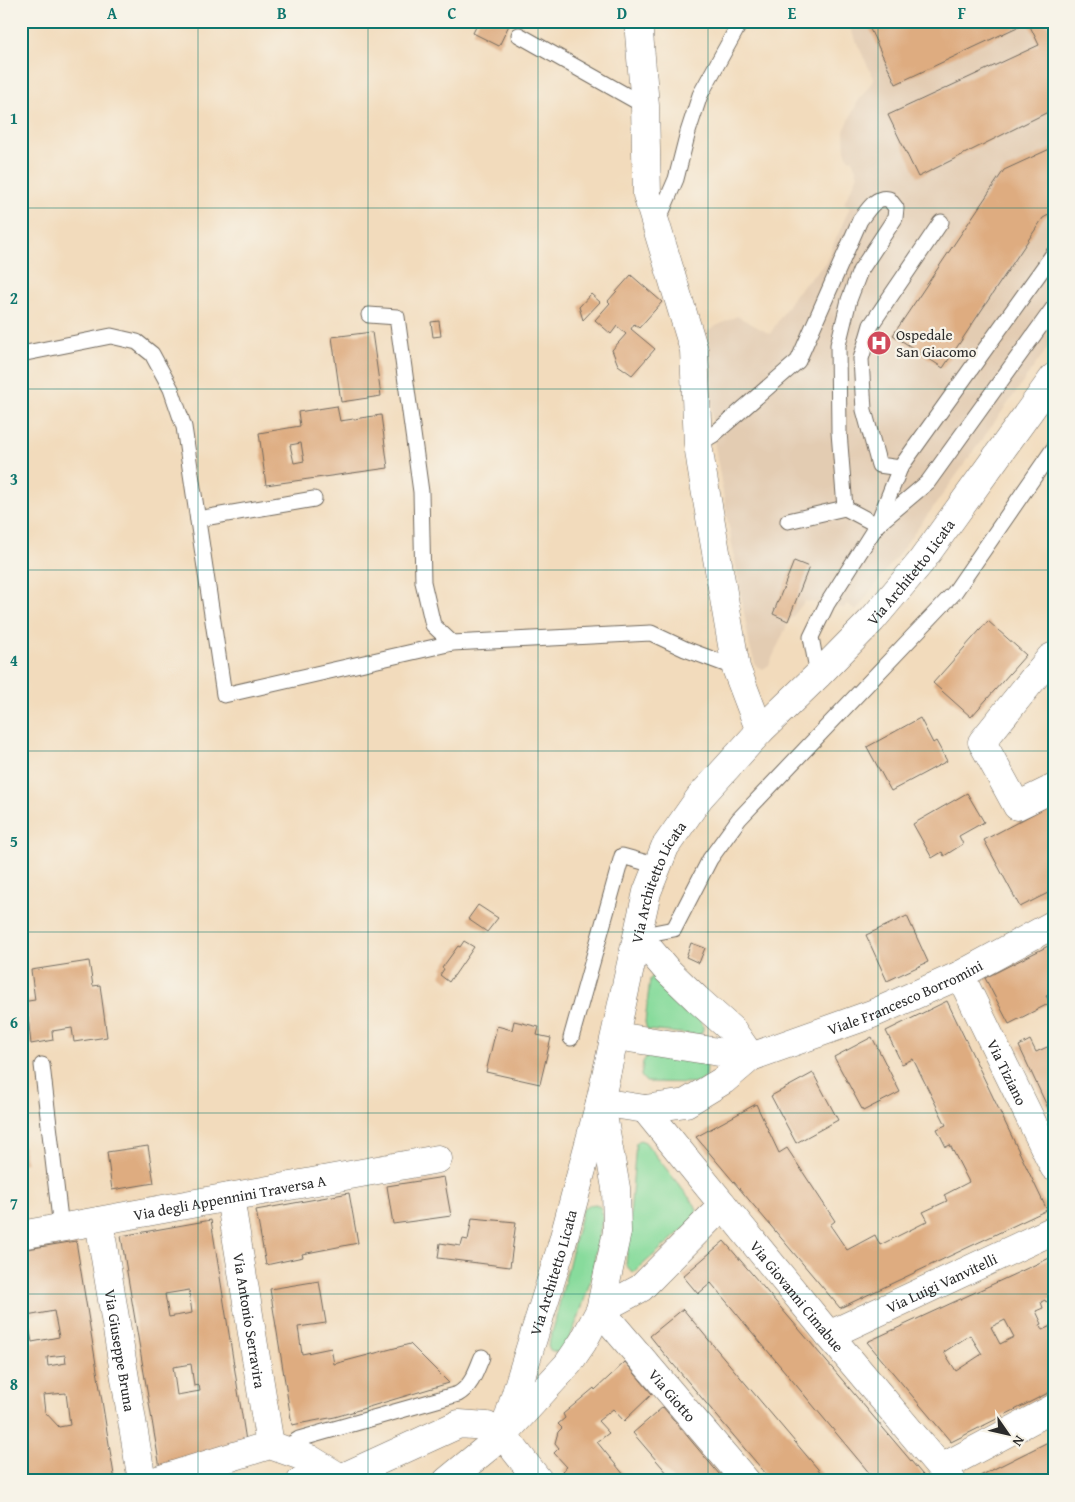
<svg xmlns="http://www.w3.org/2000/svg" width="1075" height="1502" font-family="'Gentium Book Plus',serif">
	<rect width="100%" height="100%" fill="#f7f3e8"/>
	<filter id="ink" filterUnits="userSpaceOnUse"><feTurbulence type="fractalNoise" baseFrequency=".02" numOctaves="2"/><feDisplacementMap in="SourceGraphic" scale="10" xChannelSelector="R" yChannelSelector="G"/><feConvolveMatrix kernelMatrix="1 2 1 2 8 2 1 2 1" color-interpolation-filters="sRGB"/></filter>
	<filter id="wash" filterUnits="userSpaceOnUse"><feTurbulence type="fractalNoise" baseFrequency=".0096" numOctaves="4" result="noise"/><feDisplacementMap in="SourceGraphic" scale="20" xChannelSelector="R" yChannelSelector="G"/><feGaussianBlur stdDeviation="1.12" result="paint"/><feColorMatrix in="noise" values="0 0 0 0 0 0 0 0 0 0 0 0 0 0 0 0 0 1.4 0 .05"/><feComposite in="paint" operator="in"/></filter>
	<g filter="url(#wash)">
		<rect width="100%" height="100%" fill="#f2dbbc"/>
		<path fill="#e3ccb2" d="M854,21h200v318l-116,162 -82,110 -9,-8 -3,5 -39,-7 -16,20 -20,44 -6,4 -7,-3 -6,-19 -37,-212 -4,-87 -3,-17 31,-15 33,18 25,-40 30,-30 25,-57 -6,-4 14,-28 -6,-16 -3,1 -4,-10 -1,-19 13,-28 17,-24 -26,-55z"/>
		<g fill="#88db9c" stroke="#5a8364">
			<path d="M653,976h3l45,45c3,6 3,9 -1,14l-53,-5 -2,-8 5,-43z"/>
			<path d="M647,1056l54,4 6,5 -1,12 -6,6 -54,-1 -5,-6 2,-14z"/>
			<path d="M640,1140l5,2 50,63 2,5 -4,11 -60,52 -7,-8 10,-122z"/>
			<path d="M596,1204l5,4 2,8 -13,66 -12,37 -16,35 -12,-4 -2,-5 6,-19 28,-116 7,-5z"/>
		</g>
		<g id="blocks">
			<g fill="#deac80" fill-rule="evenodd">
				<path d="M479,21h32l-12,25 -26,-13z"/>
				<path d="M881,21h165l6,14 2,-1v75l-136,68 -30,-62 151,-70 -11,-23 -132,62 -27,-57z"/>
				<path d="M1054,147v65l-11,6 -100,150 -50,-33 111,-165z"/>
				<path d="M631,275l31,27 -23,26 -5,-4 -3,5 24,20 -23,26 -14,-10 -6,-15 14,-16 -9,-8 -6,8 -16,-14 15,-17 -2,-2z"/>
				<path d="M591,294l9,8 -17,18 -4,-13z"/>
				<path d="M439,321l2,15 -8,1 -2,-15z"/>
				<path d="M372,332l9,64 -40,6 -9,-65z"/>
				<path d="M337,406l3,15 41,-6 7,53 -122,17 -7,-52 41,-7 -2,-14zM301,443l3,18 -10,2 -4,-18z"/>
				<path d="M794,561l15,6 -21,54 -15,-7z"/>
				<path d="M988,621l38,34 -55,62 -38,-34z"/>
				<path d="M920,718l13,25 3,-2 11,20 -56,30 -24,-44z"/>
				<path d="M967,793l17,29 -25,14 4,8 -19,12 -2,-4 -10,6 -19,-34z"/>
				<path d="M1054,803v87l-34,17 -36,-67z"/>
				<path d="M478,905l20,13 -11,14 -19,-13z"/>
				<path d="M907,916l21,46 -41,19 -21,-46z"/>
				<path d="M464,941l10,6 -20,29h-1l-4,6 -9,-7 4,-6 -2,-1 16,-22 2,1z"/>
				<path d="M691,943l14,5 -6,15 -13,-6z"/>
				<path d="M1054,943v49l-8,4 4,7 -41,21 -24,-46z"/>
				<path d="M89,961l4,25 7,-1 7,52 -33,5 -2,-14 -20,3 1,9 -22,4 -3,-28 -7,1v-15l14,-2 -4,-30z"/>
				<path d="M947,1001l100,209 -207,98 -144,-171 60,-33 23,49 8,-5 48,73 -5,4 17,25 28,-15 5,10 48,-24 -5,-9 24,-11 -3,-6 25,-13 -19,-37 -4,2 -9,-18 9,-4 -33,-66 -11,5 -16,-33z"/>
				<path d="M514,1021l25,6 -2,8 14,3 -11,46 -54,-12 11,-46 15,4z"/>
				<path d="M872,1037l28,55 -37,19 -29,-54z"/>
				<path d="M1030,1040l6,12 18,-8v77l-35,-75z"/>
				<path d="M813,1073l25,47 -42,23 -25,-47z"/>
				<path d="M21,1136l6,27 -6,1z"/>
				<path d="M148,1146l6,37 -42,7 -5,-38z"/>
				<path d="M444,1177l7,39 -58,8 -6,-38z"/>
				<path d="M349,1193l9,50 -56,11 1,3 -37,8 -10,-55z"/>
				<path d="M472,1218l44,4 -6,45 -72,-9 2,-15 21,3 2,-7 5,1z"/>
				<path d="M211,1220l35,221 -86,27 -39,-232zM189,1290l3,23 -23,4 -4,-23zM191,1364l3,22 5,-1 1,6 -23,4 -4,-28z"/>
				<path d="M76,1241l39,240h-93l-1,-231zM54,1311l5,26 -27,5 -5,-26zM65,1355l1,8 -18,3 -1,-9zM66,1393l4,32 -11,2 -14,-15 -2,-17z"/>
				<path d="M724,1241l120,141 84,99h-52l-165,-198 -13,11 -15,-18z"/>
				<path d="M1054,1256v46l-3,-3 -5,3 -1,-2 -4,2 2,6 -7,3 6,13 -2,1 2,5 11,-5 -1,-3 2,-1v69l-103,52 -84,-100zM1005,1320l9,17 -14,7 -9,-17zM970,1335l12,19 -26,17 -12,-19z"/>
				<path d="M319,1281l7,42 -28,4 4,27 29,-6 3,16 76,-20 39,39 -114,34 -43,8 -22,-136z"/>
				<path d="M683,1309l30,36 115,136h-56l-110,-130 -12,-15z"/>
				<path d="M625,1362l27,32 -28,27 -11,-12 -15,12 11,12 -12,9 32,39h-59l-8,-10 5,-4 -13,-14 5,-5 -4,-5 3,-11 4,-4 -4,-4 7,-6 -2,-4 31,-26 1,2z"/>
				<path d="M663,1407l30,36 32,38h-51l-41,-48z"/>
				<path d="M1054,1439v42h-70l-4,-5z"/>
			</g>
		</g>
	</g>
	<g filter="url(#ink)">
		<use href="#blocks" fill-opacity="0" stroke="#71695e" stroke-width="1"/>
		<g fill="none" stroke-linecap="round" stroke-linejoin="round">
			<defs>
				<g id="service">
					<path d="M519,35l126,71"/>
					<path d="M657,223l19,-44 12,-47 12,-37 41,-74"/>
					<path d="M369,315l28,2 24,175 2,90 10,43 19,18"/>
					<path d="M21,354l90,-18 26,6 15,12 19,35 13,38 40,268 228,-52 199,-10 34,16 51,19"/>
					<path d="M698,444l15,-9 85,-74 62,-141c8,-10 15,-24 29,-21l7,9 -1,10 -35,53 -11,29 -11,45 1,87 6,76"/>
					<path d="M900,468l154,-215"/>
					<path d="M198,519l116,-20"/>
					<path d="M788,521l57,-13 32,17 23,-57 -21,-3 -15,-55 -3,-51 10,-34 70,-103"/>
					<path d="M818,675l-7,-38 16,-33 50,-79 51,-43 126,-175"/>
					<path d="M638,936l36,-7 36,-70 29,-40 215,-226 100,-145"/>
					<path d="M571,1038l51,-182 36,10"/>
					<path d="M42,1065l19,163"/>
					<path d="M283,1449l16,-10 159,-45c14,-8 18,-23 24,-37"/>
				</g>
				<g id="minor">
					<path d="M638,21l7,85 2,89 47,155 4,94 4,27 34,197 24,63"/>
					<path d="M1054,656l-4,2 -68,84 35,64 37,-18"/>
					<path d="M638,936l29,34 30,29 36,32 18,26"/>
					<path id="s1" d="M960,975l94,192"/>
					<path d="M616,1036l135,21"/>
					<path id="s2" d="M600,1102l45,7 41,-6 38,-23 27,-23 121,-43 88,-39 94,-51"/>
					<path id="s3" d="M645,1109l184,226 123,146"/>
					<path id="s4" d="M230,1197l40,248"/>
					<path id="s5" d="M723,1205l-82,83 -41,22 146,171"/>
					<path id="s6" d="M99,1221l43,260"/>
					<path id="s7" d="M21,1235l417,-76"/>
					<path id="s8" d="M829,1335l225,-105"/>
					<path d="M941,1468l113,-60"/>
					<path d="M154,1481l116,-36 40,14 31,19"/>
					<path d="M301,1481l40,-3 118,-54 28,2 16,9 36,46"/>
				</g>
				<g id="tertiary">
					<path id="s9" d="M503,1435l58,-187 39,-146 47,-210 18,-45 35,-50 60,-66 58,-56 54,-55 48,-57 134,-186"/>
					<path d="M447,1481l56,-46 65,-71 15,-22 17,-32 17,-78 -1,-44 -14,-78"/>
				</g>
			</defs>
			<use href="#service" stroke="#71695e" stroke-width="17"/>
			<use href="#minor" stroke="#71695e" stroke-width="29"/>
			<use href="#tertiary" stroke="#71695e" stroke-width="29"/>
			<use href="#service" stroke="#fff" stroke-width="15"/>
			<use href="#minor" stroke="#fff" stroke-width="28"/>
			<use href="#tertiary" stroke="#fff" stroke-width="28"/>
		</g>
	</g>
	<path fill="none" stroke="#0f766e" stroke-width="1" stroke-opacity="0.55" d="M198,21v1460M368,21v1460M538,21v1460M708,21v1460M878,21v1460M21,208h1033M21,389h1033M21,570h1033M21,751h1033M21,932h1033M21,1113h1033M21,1294h1033"/>
	<defs>
		<symbol id="hospital-disc" viewBox="-11 -11 22 22"><circle r="9.5" fill="#d1495b" stroke="#f7f3e8"/><path d="M-5-5h3v3.5h4V-5h3V5h-3V1.5h-4V5h-3Z" fill="#fff"/></symbol>
	</defs>
	<g fill-rule="evenodd">
		<use href="#hospital-disc" x="865" y="329" width="28" height="28"/>
	</g>
	<g text-anchor="middle" dominant-baseline="central" stroke-width="4.5" stroke-linejoin="round" paint-order="stroke">
		<g font-size="15" fill="#2b2b2b" stroke="#f7f3e8" text-anchor="start">
			<text x="896" y="334">Ospedale<tspan x="896" dy="17">San Giacomo</tspan></text>
		</g>
		<g font-size="15" fill="#2b2b2b" stroke="#f7f3e8">
			<text stroke="none"><textPath href="#s9" startOffset="980">Via Architetto Licata</textPath></text>
			<text stroke="none"><textPath href="#s9" startOffset="575">Via Architetto Licata</textPath></text>
			<text stroke="none"><textPath href="#s2" startOffset="332">Viale Francesco Borromini</textPath></text>
			<text stroke="none"><textPath href="#s1" startOffset="108">Via Tiziano</textPath></text>
			<text stroke="none"><textPath href="#s7" startOffset="212">Via degli Appennini Traversa A</textPath></text>
			<text stroke="none"><textPath href="#s9" startOffset="170">Via Architetto Licata</textPath></text>
			<text stroke="none"><textPath href="#s8" startOffset="124">Via Luigi Vanvitelli</textPath></text>
			<text stroke="none"><textPath href="#s3" startOffset="241">Via Giovanni Cimabue</textPath></text>
			<text stroke="none"><textPath href="#s4" startOffset="125">Via Antonio Serravira</textPath></text>
			<text stroke="none"><textPath href="#s6" startOffset="131">Via Giuseppe Bruna</textPath></text>
			<text stroke="none"><textPath href="#s5" startOffset="275">Via Giotto</textPath></text>
		</g>
	</g>
	<rect width="1075" height="1502" fill="none" stroke="#f7f3e8" stroke-width="55"/>
	<g transform="translate(1008 1434) rotate(124)" stroke="#f7f3e8" stroke-width="4" paint-order="stroke">
	<path d="M0-4L9 19L0 12L-9 19Z" fill="#2b2b2b"/>
	<text y="-8" font-size="14" font-weight="bold" text-anchor="middle" fill="#2b2b2b">N</text>
	</g>
	<rect x="28" y="28" width="1020" height="1446" fill="none" stroke="#0f766e" stroke-width="2"/>
	<g font-size="16" text-anchor="middle" font-weight="bold" fill="#0f766e">
		<text x="112" y="19">A</text>
		<text x="282" y="19">B</text>
		<text x="452" y="19">C</text>
		<text x="622" y="19">D</text>
		<text x="792" y="19">E</text>
		<text x="962" y="19">F</text>
		<text x="14" y="124">1</text>
		<text x="14" y="304">2</text>
		<text x="14" y="485">3</text>
		<text x="14" y="666">4</text>
		<text x="14" y="847">5</text>
		<text x="14" y="1028">6</text>
		<text x="14" y="1209">7</text>
		<text x="14" y="1390">8</text>
	</g>
</svg>
